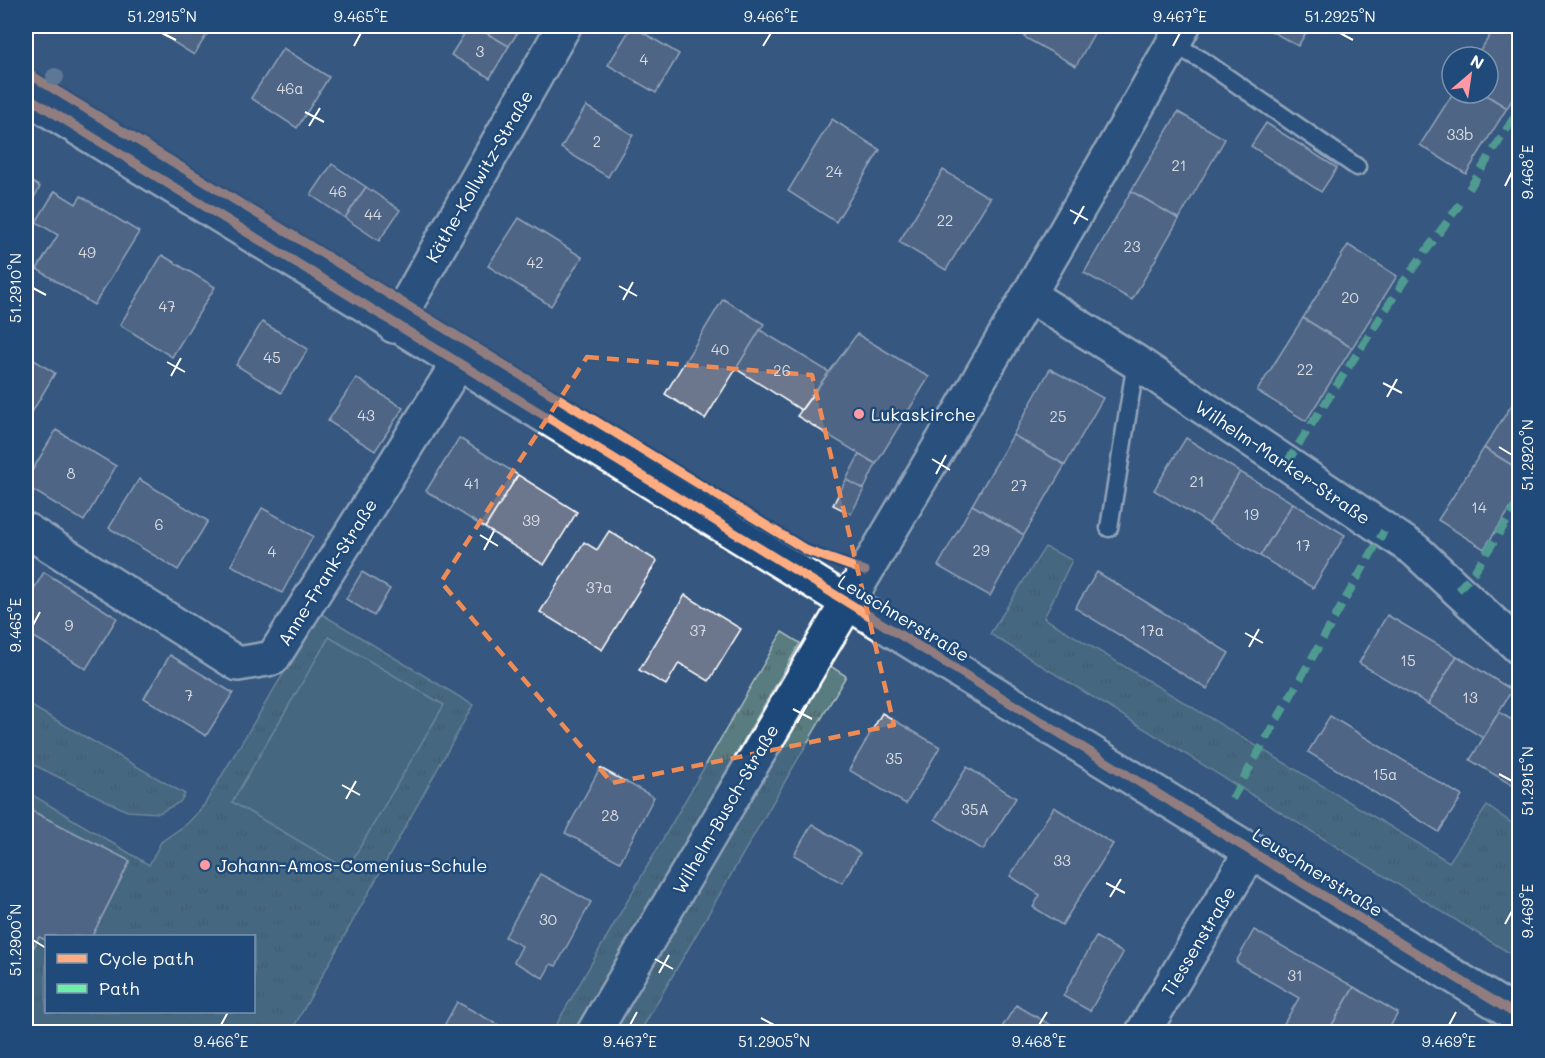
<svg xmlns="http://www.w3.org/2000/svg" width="1545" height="1058" font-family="Mali,sans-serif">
	<defs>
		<pattern id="grass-tufts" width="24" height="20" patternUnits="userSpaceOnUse" patternTransform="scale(1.5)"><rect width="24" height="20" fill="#587b80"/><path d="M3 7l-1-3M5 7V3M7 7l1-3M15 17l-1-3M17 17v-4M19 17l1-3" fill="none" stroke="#526466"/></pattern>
	</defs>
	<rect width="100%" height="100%" fill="#36577f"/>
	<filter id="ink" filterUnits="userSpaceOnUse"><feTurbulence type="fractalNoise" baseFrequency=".0167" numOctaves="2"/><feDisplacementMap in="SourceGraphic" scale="12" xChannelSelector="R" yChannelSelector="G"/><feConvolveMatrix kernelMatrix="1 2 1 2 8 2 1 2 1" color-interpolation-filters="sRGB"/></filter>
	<g filter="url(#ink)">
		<g fill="url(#grass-tufts)" stroke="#acbdc0" stroke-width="1.5">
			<path d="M1045,547l27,13 -28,58 405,244 38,-56 32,22v131l-529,-325z"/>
			<path d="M320,613l153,92 -182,327h-265v-70l13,-25 7,3v72h208v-76h-162l38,-75 -104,-53v-17l123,74 12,-23 27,-19 16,-18z"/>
			<path d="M782,632l18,11 -224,389h-24z"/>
			<path d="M827,664l19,12 -206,356h-26z"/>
			<path d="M26,703l159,91 -5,8 -21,11 -32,-2 -101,-50z"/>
		</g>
		<path fill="#587b80" stroke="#acbdc0" stroke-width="1.5" d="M329,637l115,68 -97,164 -115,-67z"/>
		<g fill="#6c768c" stroke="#fff" stroke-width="1.5">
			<path d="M148,26h64l-18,29z"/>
			<path d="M469,26h5l35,20 -19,32 -39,-23z"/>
			<path d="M474,26h48l-13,20z"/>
			<path d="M632,26l47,28 -23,39 -48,-28z"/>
			<path d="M1031,26h67l-22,40 -52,-29z"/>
			<path d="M1262,26h48l-12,20z"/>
			<path d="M1496,26h24v61l-13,21 -24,-15h5v-36h-12z"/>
			<path d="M283,48l46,29 -32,51 -46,-30z"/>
			<path d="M1453,93h30l24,15 -41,66 -46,-29z"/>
			<path d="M586,106l47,29 -25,42 -47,-29z"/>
			<path d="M1178,112l47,27 -46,80 -48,-28z"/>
			<path d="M832,119l48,31 -44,72 -48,-31z"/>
			<path d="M1266,123l71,45 -16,24 -70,-46z"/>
			<path d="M332,164l34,23 -21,31 -34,-23z"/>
			<path d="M943,170l47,28 -44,72 -47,-28z"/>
			<path d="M26,178l14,9 -14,25z"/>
			<path d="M366,187l34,23 -21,31 -34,-23z"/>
			<path d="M55,191l21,13 5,-8 58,36 -45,73 -57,-36 21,-34 -22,-13z"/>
			<path d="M1131,191l48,28 -47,81 -48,-27z"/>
			<path d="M519,218l63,39 -31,49 -63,-40z"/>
			<path d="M1348,245l49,31 -45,72 -49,-30z"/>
			<path d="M162,255l53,32 -43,70 -52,-32z"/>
			<path d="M723,299l41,25 -59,95 -40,-25z"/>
			<path d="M1303,318l49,30 -46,73 -49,-30z"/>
			<path d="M262,322l46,27 -27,44 -45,-28z"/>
			<path d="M760,330l69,42 -28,38 -65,-41z"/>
			<path d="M857,334l72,43 -53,87 -79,-48z"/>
			<path d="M26,355l29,18 -27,46 -2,-2z"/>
			<path d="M1050,369l53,29 -38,67 -52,-30z"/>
			<path d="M356,378l47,30 -28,43 -47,-30z"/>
			<path d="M1520,392v78l-36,-22z"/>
			<path d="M56,430l60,36 -32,55 -58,-35v-5z"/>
			<path d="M1013,435l52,30 -41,70 -52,-30z"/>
			<path d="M459,438l59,37 -33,53 -59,-37z"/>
			<path d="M1186,438l54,34 -31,52 -55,-34z"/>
			<path d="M1484,448l36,22v24l-36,55 -46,-29z"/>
			<path d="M859,455l17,9 -12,25 -18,-9z"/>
			<path d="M1240,472l53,31 -33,53 -51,-32z"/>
			<path d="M518,475l59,37 -33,53 -59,-37z"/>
			<path d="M139,479l69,42 -30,49 -69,-42z"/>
			<path d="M846,480l18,9 -13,25 -18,-9z"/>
			<path d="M1293,503l52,32 -32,53 -53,-32z"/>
			<path d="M972,505l52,30 -34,61 -52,-30z"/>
			<path d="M262,508l51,28 -31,57 -51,-28z"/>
			<path d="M609,531l48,30 -55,89 -62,-38 44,-70 13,8z"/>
			<path d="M44,572l73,46 -31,51 -60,-37v-30z"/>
			<path d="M362,572l28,17 -16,27 -28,-17z"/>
			<path d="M1097,572l132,81 -22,36 -132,-81z"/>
			<path d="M685,595l56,34 -32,52 -30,-18 -13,22 -27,-15z"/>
			<path d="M1387,615l70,41 -29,48 -69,-41z"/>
			<path d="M170,655l63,38 -27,43 -62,-38z"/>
			<path d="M1457,656l55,34 -29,48 -55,-34z"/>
			<path d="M1499,712l21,13v65l-50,-30z"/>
			<path d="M882,713l58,34 -34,57 -57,-34z"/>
			<path d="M1330,716l132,80 -23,36 -131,-80z"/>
			<path d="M967,767l49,31 -33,52 -48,-31z"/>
			<path d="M600,768l54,29 -34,65 -55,-29z"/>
			<path d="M1054,807l59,37 -51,81 -29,-18 7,-12 -30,-19z"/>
			<path d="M26,808l104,53 -38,75h-46v4l-7,-3 -13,25z"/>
			<path d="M812,824l48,29 -18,30 -48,-28z"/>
			<path d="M540,874l51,28 -35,64 -5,-2 -8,14 -29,-16 8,-16 -17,-9z"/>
			<path d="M1254,930l100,57 -26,45h-49l20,-34 -63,-36z"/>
			<path d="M1096,937l27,16 -33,58 -27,-15z"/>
			<path d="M1354,987l44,26 -11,19h-59z"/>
			<path d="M457,1002l54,30h-61l2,-2 -8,-4z"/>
			<path d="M1016,1005l47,27h-64z"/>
		</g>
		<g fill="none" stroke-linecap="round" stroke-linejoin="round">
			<defs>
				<g id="service">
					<path d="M1173,44l29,16 155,107"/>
					<path d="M1109,528l27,-166"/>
				</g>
				<g id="minor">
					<path d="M1030,296l106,66 279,188 105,98"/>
					<path d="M394,326l170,-300"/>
					<path d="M26,530l212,134 35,-6 184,-293"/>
					<path d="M594,1032c196,-335 398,-668 589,-1006"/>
					<path d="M1143,1032l109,-182"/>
				</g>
				<path id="secondary" d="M26,96c496,310 998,611 1494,921"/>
			</defs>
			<use href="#service" stroke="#fff" stroke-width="21"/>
			<use href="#minor" stroke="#fff" stroke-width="38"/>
			<use href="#secondary" stroke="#fff" stroke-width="38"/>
			<use href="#service" stroke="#1f4a7a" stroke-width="16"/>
			<use href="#minor" stroke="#1f4a7a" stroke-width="33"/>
			<use href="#secondary" stroke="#1f4a7a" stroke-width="33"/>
			<g stroke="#6deda7" stroke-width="8" stroke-dasharray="15 8" stroke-linecap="butt">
				<path d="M1469,189l51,-81"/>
				<path d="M1286,464l118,-183 56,-77"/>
				<path d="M1458,590l16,-18 46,-71"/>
				<path d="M1232,799l152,-268"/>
			</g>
			<defs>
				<g id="cycleway">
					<path d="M26,72l782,479 57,20"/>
					<path d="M26,96c496,310 998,611 1494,921"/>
				</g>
			</defs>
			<use href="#cycleway" stroke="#1f4a7a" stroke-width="13"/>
			<use href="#cycleway" stroke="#ffac80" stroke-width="9"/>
		</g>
		<circle fill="#8da1b4" cx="55" cy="77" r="9"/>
	</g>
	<path d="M0 0H1545V1058H0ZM587,357l225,18 82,350 -282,58 -171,-201z" fill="#36577f" fill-opacity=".55" fill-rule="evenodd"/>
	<path fill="none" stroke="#ef8b55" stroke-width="4.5" stroke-dasharray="12 8" stroke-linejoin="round" d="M587,357l225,18 82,350 -282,58 -171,-201z"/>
	<path fill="none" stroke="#fff" stroke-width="2" d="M162,33l14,7M1340,33l13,7M354,46l7,-13M763,46l8,-13M1173,46l7,-13M305,112l19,10M309,126l11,-18M1505,186l7,-14M1070,210l18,10M1074,224l10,-18M619,286l18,10M33,288l13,7M623,300l10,-18M167,362l18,10M171,376l10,-18M1383,383l19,10M1387,397l10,-18M1499,447l13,8M932,459l18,11M936,474l10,-19M480,535l18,11M484,550l10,-19M33,625l7,-13M1245,633l18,10M1249,647l10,-18M793,709l19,10M797,723l10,-18M1499,774l13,7M342,785l18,10M346,799l10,-18M1106,883l19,10M1110,897l11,-18M1505,924l7,-13M33,940l13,8M655,959l18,10M659,973l10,-18M761,1018l13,7M221,1025l7,-13M630,1025l7,-13M1039,1025l8,-13M1449,1025l7,-13"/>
	<g fill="#ff9aa2" stroke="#1f4a7a" stroke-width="2">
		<circle cx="859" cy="414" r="6"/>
		<circle cx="205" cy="865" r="6"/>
	</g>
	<g text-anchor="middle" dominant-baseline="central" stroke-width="5" stroke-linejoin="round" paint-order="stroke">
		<g font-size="15" fill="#dadde2">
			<text x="480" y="51">3</text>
			<text x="644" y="59">4</text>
			<text x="290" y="88">46a</text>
			<text x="1460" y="134">33b</text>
			<text x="597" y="141">2</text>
			<text x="1179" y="165">21</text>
			<text x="834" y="171">24</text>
			<text x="338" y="191">46</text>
			<text x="373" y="214">44</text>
			<text x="945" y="220">22</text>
			<text x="1132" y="246">23</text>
			<text x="87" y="252">49</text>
			<text x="535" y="262">42</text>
			<text x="1350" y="297">20</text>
			<text x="167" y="306">47</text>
			<text x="720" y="349">40</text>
			<text x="272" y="357">45</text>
			<text x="1305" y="369">22</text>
			<text x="782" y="370">26</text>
			<text x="366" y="415">43</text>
			<text x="1058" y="416">25</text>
			<text x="71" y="473">8</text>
			<text x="1197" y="481">21</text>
			<text x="472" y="483">41</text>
			<text x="1019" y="485">27</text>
			<text x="1479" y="507">14</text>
			<text x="1251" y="514">19</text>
			<text x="531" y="520">39</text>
			<text x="159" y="524">6</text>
			<text x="1303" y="545">17</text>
			<text x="981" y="550">29</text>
			<text x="272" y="551">4</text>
			<text x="599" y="587">37a</text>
			<text x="69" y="625">9</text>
			<text x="698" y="630">37</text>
			<text x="1152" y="630">17a</text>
			<text x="1408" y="660">15</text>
			<text x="189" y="695">7</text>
			<text x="1470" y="697">13</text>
			<text x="894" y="758">35</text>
			<text x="1385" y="774">15a</text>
			<text x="975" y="809">35A</text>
			<text x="610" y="815">28</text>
			<text x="1062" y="860">33</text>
			<text x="548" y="919">30</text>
			<text x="1295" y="975">31</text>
		</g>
		<g font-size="18" fill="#fff" stroke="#1f4a7a">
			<text transform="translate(479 176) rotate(-60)">Käthe-Kollwitz-Straße</text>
			<text transform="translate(1283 462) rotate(34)">Wilhelm-Marker-Straße</text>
			<text transform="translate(327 572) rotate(-58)">Anne-Frank-Straße</text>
			<text transform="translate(904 618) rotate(31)">Leuschnerstraße</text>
			<text transform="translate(725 809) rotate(-60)">Wilhelm-Busch-Straße</text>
			<text transform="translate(1318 872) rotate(32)">Leuschnerstraße</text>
			<text transform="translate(1198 941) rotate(-59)">Tiessenstraße</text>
		</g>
		<g font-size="18" fill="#fff" stroke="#1f4a7a" text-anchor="start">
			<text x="871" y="414">Lukaskirche</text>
			<text x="217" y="865">Johann-Amos-Comenius-Schule</text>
		</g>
	</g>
	<rect width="1545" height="1058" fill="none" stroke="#1f4a7a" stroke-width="66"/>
	<rect x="45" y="935" width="210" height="78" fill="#1f4a7a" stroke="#7992af" stroke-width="1.5"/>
	<rect x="57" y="954" width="30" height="9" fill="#ffac80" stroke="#7992af" stroke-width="1.5"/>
	<text x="99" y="965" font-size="18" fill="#ffffff">Cycle path</text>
	<rect x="57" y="984" width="30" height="9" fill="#6deda7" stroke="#7992af" stroke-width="1.5"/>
	<text x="99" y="995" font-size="18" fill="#ffffff">Path</text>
	<g transform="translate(1470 75) rotate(29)"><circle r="28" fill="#1f4a7a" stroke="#7992af" stroke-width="1.5"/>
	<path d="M0-4.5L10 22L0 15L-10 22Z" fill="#ff9aa2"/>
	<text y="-9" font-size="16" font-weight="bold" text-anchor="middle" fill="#ffffff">N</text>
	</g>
	<rect x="33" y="33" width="1479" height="992" fill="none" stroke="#fff" stroke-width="2"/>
	<g font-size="15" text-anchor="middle" fill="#fff">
		<text x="162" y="22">51.2915°N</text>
		<text x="361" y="22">9.465°E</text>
		<text x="771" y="22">9.466°E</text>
		<text x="1180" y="22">9.467°E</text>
		<text x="1340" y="22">51.2925°N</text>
		<text transform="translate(1528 172) rotate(-90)" y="5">9.468°E</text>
		<text transform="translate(16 288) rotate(-90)" y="5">51.2910°N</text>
		<text transform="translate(1528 455) rotate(-90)" y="5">51.2920°N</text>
		<text transform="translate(16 625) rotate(-90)" y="5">9.465°E</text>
		<text transform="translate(1528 781) rotate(-90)" y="5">51.2915°N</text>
		<text transform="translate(1528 911) rotate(-90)" y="5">9.469°E</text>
		<text transform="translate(16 940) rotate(-90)" y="5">51.2900°N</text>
		<text x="221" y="1047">9.466°E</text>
		<text x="630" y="1047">9.467°E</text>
		<text x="774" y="1047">51.2905°N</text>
		<text x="1039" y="1047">9.468°E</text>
		<text x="1449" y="1047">9.469°E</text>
	</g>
</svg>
